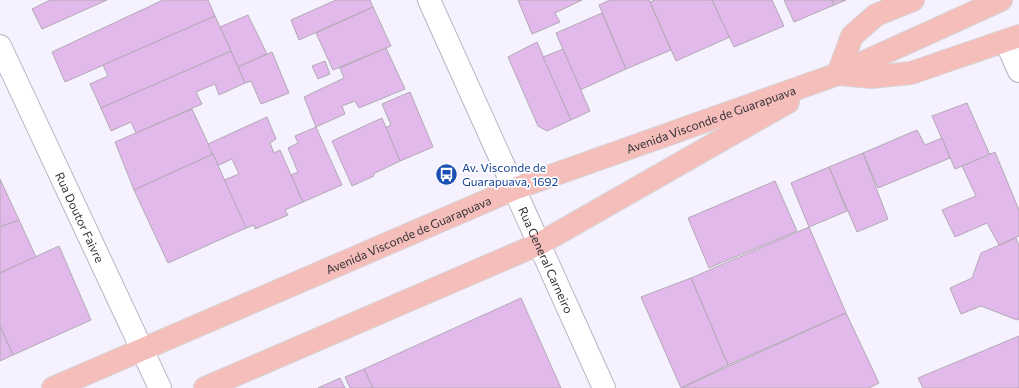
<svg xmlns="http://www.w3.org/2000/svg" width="1019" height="388" font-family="Commissioner,sans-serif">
	<rect width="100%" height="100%" fill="#f6f1ff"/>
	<g fill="#e1b9ea" stroke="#b3a9b5">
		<path d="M50,0h57l-65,29 -10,-20z"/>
		<path d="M163,0h45l7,16 -150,66 -13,-30z"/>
		<path d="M336,0h34l3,7 -74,33 -8,-20z"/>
		<path d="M518,0h64l-27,13 5,9 -28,12z"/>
		<path d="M610,0h39l22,50 -45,19 -27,-64z"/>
		<path d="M655,0h57l18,37 -54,24 -26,-59z"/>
		<path d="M712,0h60l12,26 -50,21z"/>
		<path d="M784,0h48l2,5 -40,17z"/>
		<path d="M832,0h14l-12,5z"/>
		<path d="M373,7l18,39 -58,24 -17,-37z"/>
		<path d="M602,13l24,56 -46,21 -24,-57z"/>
		<path d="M248,15l19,39 -29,13 -18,-40z"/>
		<path d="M215,16l16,35 -130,57 -11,-24 18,-8 -5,-11z"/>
		<path d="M537,42l34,78 -24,11 -9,-5 -30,-69z"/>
		<path d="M386,48l19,41 -46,19 -4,-7 -13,5 3,8 -29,13 -12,-30 40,-19 -4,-10z"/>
		<path d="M563,49l27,62 -19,9 -28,-63z"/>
		<path d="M231,51l14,32 -26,12 -4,-11 -19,8 6,12 -66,29 -5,-11 -20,9 -10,-23z"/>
		<path d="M272,52l17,41 -28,11 -10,-23 -6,2 -7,-16z"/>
		<path d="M325,61l5,13 -12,5 -6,-13z"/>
		<path d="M410,92l23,55 -33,14 -15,-33 6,-3 -9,-21z"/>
		<path d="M967,103l23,52 -35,14 -23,-53z"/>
		<path d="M192,109l21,45 -79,36 -19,-48z"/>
		<path d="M267,117l9,22 -6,4 4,10 6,-3 23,52 -18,8 3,5 -33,14 -1,-4 -10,4 -20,-49 15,-6 -7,-15 -15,7 -9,-22z"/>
		<path d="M382,118l18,43 -27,13 1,2 -22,10 -20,-45z"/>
		<path d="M316,127l26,58 -39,17 -12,-27 7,-3 -10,-24 10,-5 -3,-7z"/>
		<path d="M917,130l8,15 17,-7 8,20 -72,30 -15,-35z"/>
		<path d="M995,152l24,58v26l-20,9 -12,-22 -32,14 -13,-27 34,-14 -14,-30z"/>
		<path d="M863,153l25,66 -31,13 -28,-65z"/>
		<path d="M213,154l33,74 -78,35 -34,-73z"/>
		<path d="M829,167l18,44 -38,16 -18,-44z"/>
		<path d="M0,179l19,41 -19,7z"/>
		<path d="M775,181l22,50 -88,37 -21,-50z"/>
		<path d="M19,220l17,37 -36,16v-46z"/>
		<path d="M809,227l37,86 -118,52 -37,-87z"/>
		<path d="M1016,238l3,8v73l-2,1 -36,-14 -20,8 -11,-26 22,-10 9,-25z"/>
		<path d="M59,246l32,74 -78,35 -13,-29v-53z"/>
		<path d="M691,278l37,87 -47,23 -40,-91z"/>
		<path d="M521,298l40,90h-188l-9,-19z"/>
		<path d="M846,313l33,70 -10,5h-188z"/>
		<path d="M0,326l13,29 -13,6z"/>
		<path d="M1019,336v52h-96l-5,-10z"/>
		<path d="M364,369l9,19h-23l-5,-11z"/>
		<path d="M340,378l5,10h-27z"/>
	</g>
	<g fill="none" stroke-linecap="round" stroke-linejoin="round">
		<defs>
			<g id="street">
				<path id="s1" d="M429,0l175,388"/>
				<path d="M1006,42l13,29"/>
			</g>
			<g id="secondary">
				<path id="s2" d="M0,46l160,342"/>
			</g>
			<g id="primary">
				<path d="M838,74l14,-38 24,-21 37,-15"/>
				<path d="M839,74l32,3 40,-4 108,-37"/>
				<path id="s3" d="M53,388l461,-199 324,-115 163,-74"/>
				<path d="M205,388l334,-144 249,-142"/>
			</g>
		</defs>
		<use href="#street" stroke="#b9b4c1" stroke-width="24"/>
		<use href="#secondary" stroke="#b9b4c1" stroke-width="24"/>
		<use href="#primary" stroke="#d6d6d7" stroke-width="24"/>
		<use href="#street" stroke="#fff" stroke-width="22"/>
		<use href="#secondary" stroke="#fff" stroke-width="22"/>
		<use href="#primary" stroke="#f5bebb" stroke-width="22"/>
	</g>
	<defs>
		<symbol id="bus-disc" viewBox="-11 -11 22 22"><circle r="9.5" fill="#1a4fb4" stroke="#fff"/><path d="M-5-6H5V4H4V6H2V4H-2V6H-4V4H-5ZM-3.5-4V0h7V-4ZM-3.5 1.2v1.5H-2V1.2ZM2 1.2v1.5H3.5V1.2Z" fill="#fff"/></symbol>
	</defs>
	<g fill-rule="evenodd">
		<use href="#bus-disc" x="434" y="162" width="25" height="25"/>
	</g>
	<g text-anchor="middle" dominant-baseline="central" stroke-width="3.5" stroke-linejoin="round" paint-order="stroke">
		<g font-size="12" fill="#343237" stroke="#fff">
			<text stroke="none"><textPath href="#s3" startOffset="711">Avenida Visconde de Guarapuava</textPath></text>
			<text stroke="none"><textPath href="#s2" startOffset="189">Rua Doutor Faivre</textPath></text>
			<text stroke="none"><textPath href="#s3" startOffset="387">Avenida Visconde de Guarapuava</textPath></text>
			<text stroke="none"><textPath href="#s1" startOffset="285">Rua General Carneiro</textPath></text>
		</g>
		<g font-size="12" fill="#164399" stroke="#fff" text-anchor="start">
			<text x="462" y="167">Av. Visconde de<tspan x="462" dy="14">Guarapuava, 1692</tspan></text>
		</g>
	</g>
</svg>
